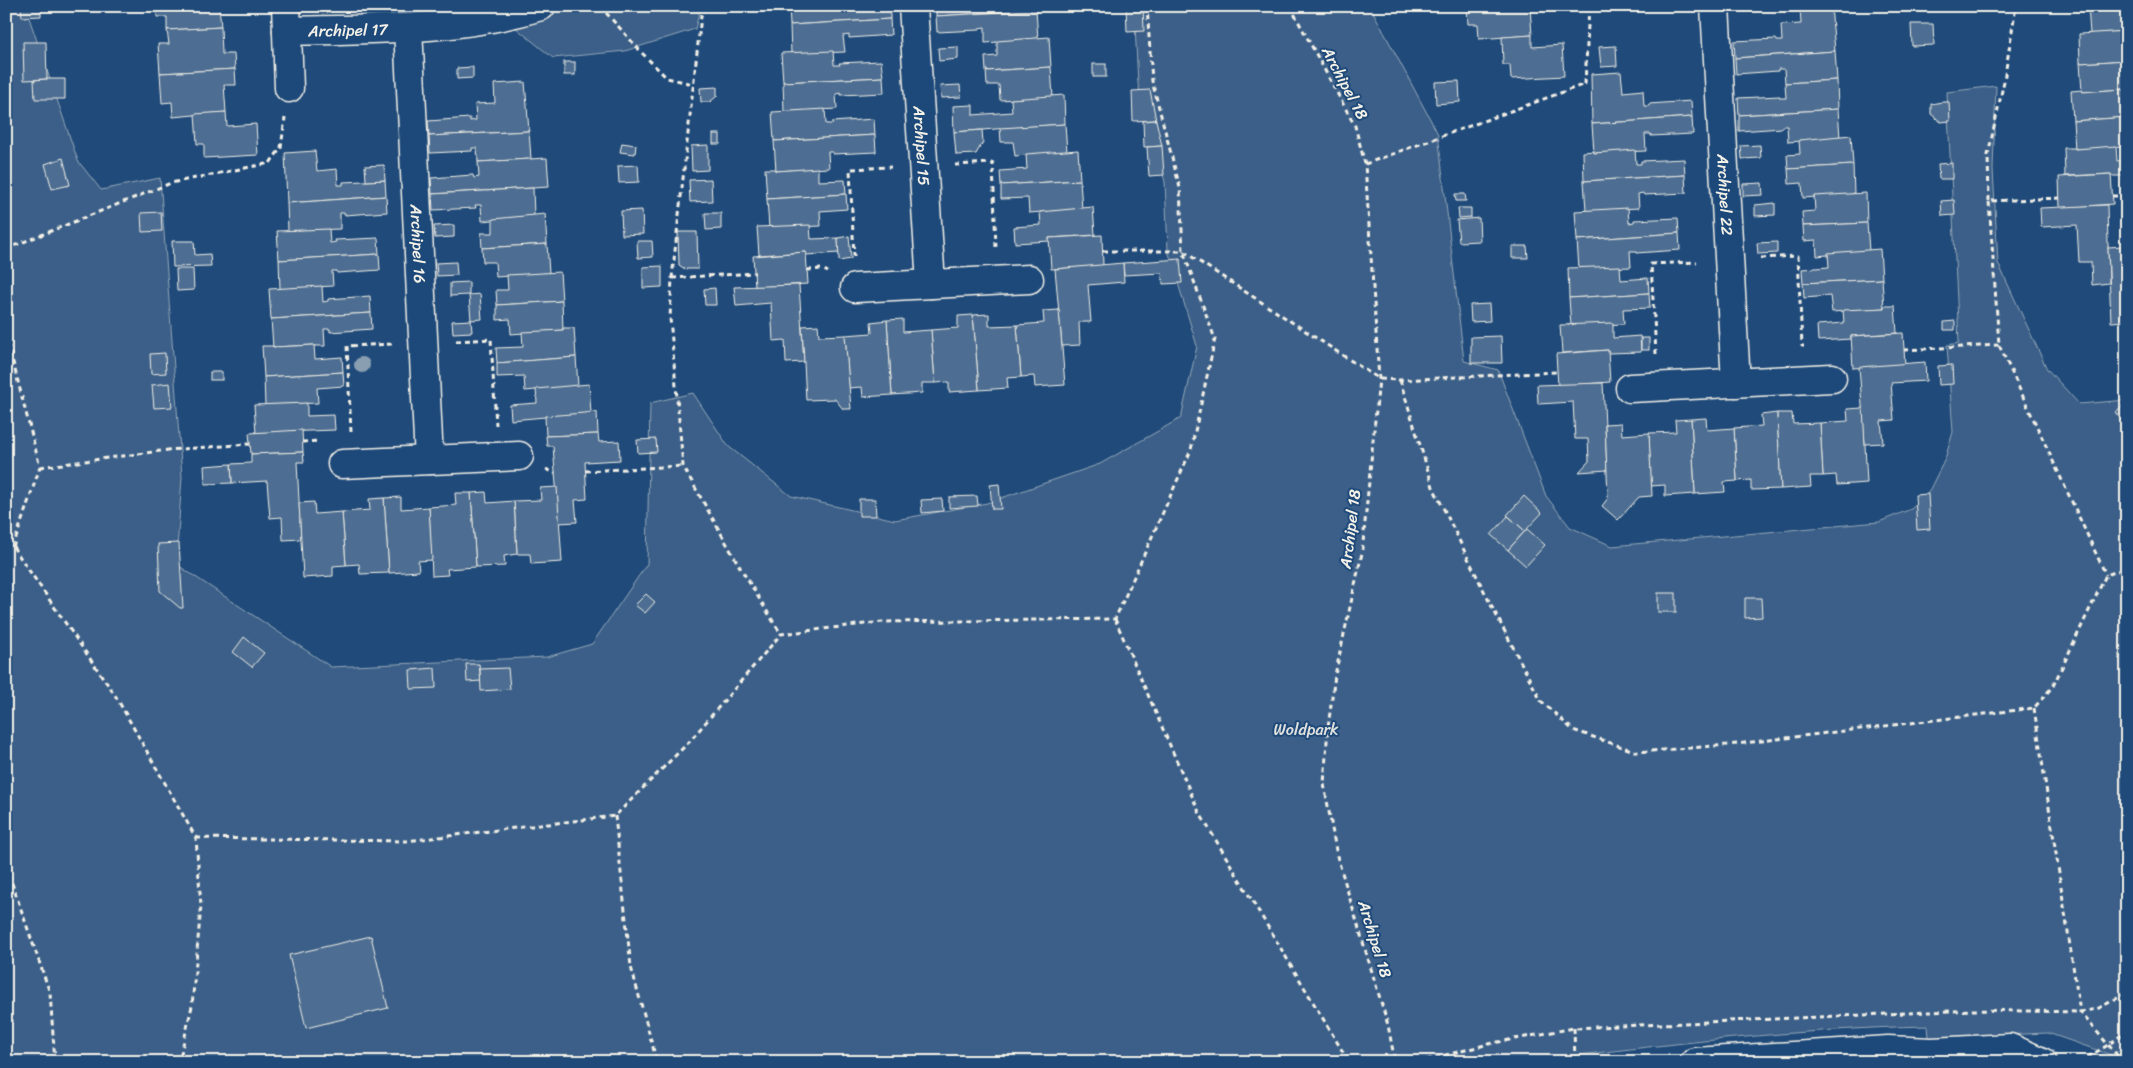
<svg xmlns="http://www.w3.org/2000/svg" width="2133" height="1068" font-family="Sriracha,sans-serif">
	<rect width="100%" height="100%" fill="#1f4a7a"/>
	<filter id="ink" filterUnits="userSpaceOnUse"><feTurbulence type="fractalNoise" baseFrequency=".02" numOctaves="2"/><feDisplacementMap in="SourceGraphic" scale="10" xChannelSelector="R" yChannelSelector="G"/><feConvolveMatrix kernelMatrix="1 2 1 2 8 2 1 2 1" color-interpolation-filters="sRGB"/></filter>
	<g filter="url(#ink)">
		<g fill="#3a5f88" stroke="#97a8b8">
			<path d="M6,6h19l53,155 23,29 59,-12 22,299 -6,87 155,103 216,-10 45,-13 55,-80 3,-161 43,-10 35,53 63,50 104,24 92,-17 113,-39 81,-46 16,-72 -29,-96 -3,-68 -27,-98 -4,-78h236l68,128 26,227 34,9 48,126 24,31 42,19 267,-24 32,-13 16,-14 18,-36 8,-27 -6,-87 12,-2 -12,-251 49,-6 -3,83 5,94 49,106 32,35 48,-4v647l-16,8 -63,-22 -119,5 -1,-12c-130,3 -260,18 -389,34l-1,2h-1532z"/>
			<path d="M574,6h127l-6,23 -70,22 -72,7 -43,-35z"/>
		</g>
		<g fill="#4d6e92" stroke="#f4f1e8">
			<path d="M21,6h20v10l-19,1z"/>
			<path d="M156,6h63l2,21 -54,3v-13h-10z"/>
			<path d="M789,6h53v2l48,-2v13l-100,6z"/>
			<path d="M936,6h100v4l-100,6z"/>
			<path d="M1126,6h17l1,25 -17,1z"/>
			<path d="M1467,6h70l-7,1 2,28 -53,4 -1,-15h-10z"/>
			<path d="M1800,6h31l4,45 -100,7 -1,-17 42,-2 1,2h5l-1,-16 20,-1z"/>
			<path d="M2088,6h39v25l-37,3z"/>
			<path d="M1036,10l2,29 -53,4v-16l-6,1v2l-42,2 -1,-16z"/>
			<path d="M890,19l1,16 -42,3v-3l-6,1 2,16 -54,2 -1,-29z"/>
			<path d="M1911,24h22l1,21 -22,1z"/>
			<path d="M221,27l1,27h12l1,15 -75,4 -2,-29h11l-2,-14z"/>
			<path d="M2127,31v29l-47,3 -1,-29z"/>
			<path d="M1532,35v12l30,-2 2,31 -53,3 -1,-14h-7l-1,-28z"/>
			<path d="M1049,37l2,30 -65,4 -1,-14 12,-1v-15z"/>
			<path d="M23,42h23l1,37 -23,1z"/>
			<path d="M1616,46l1,20 -16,1 -2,-20z"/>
			<path d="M958,47v12l-19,2 -1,-13z"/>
			<path d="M833,51l1,14h6l-1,-2 42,-2 2,16 -100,5 -2,-29z"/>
			<path d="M1835,51l2,29 -52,3 -1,-14h-6v2l-42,3 -1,-16z"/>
			<path d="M2127,60v30l-4,1v-2l-41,3 -2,-29z"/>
			<rect x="564" y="62" width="11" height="13"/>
			<rect x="1093" y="64" width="13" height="13"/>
			<path d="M473,67v11l-16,1v-11z"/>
			<path d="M1051,67l2,30 -53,3 -1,-15h-12l-1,-14z"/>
			<path d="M235,69l1,16h-12l2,27 -53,5 -1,-15 -10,1 -2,-30z"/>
			<path d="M1621,72l2,20 20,-2 1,16h5v-2l42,-3 1,16 -100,7 -1,-50z"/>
			<path d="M883,77l1,16 -43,2v-2l-5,1 1,15 -53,3 -1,-30z"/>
			<path d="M47,79h18v20h-30l-1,-19z"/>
			<path d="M1837,80l1,29 -99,6 -1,-17 42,-2v2h6l-1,-15z"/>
			<path d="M1459,81l1,21 -24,2 -1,-22z"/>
			<path d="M525,82l4,49 -100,5 -1,-15 42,-3v3l6,-1 -1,-16 20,-1 -1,-19z"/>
			<path d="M960,85l1,12 -20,1 -1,-12z"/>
			<path d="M717,87v9l-7,6h-9l-1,-14z"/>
			<path d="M2123,89l2,14h2v14l-54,4 -2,-30 11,-1v2z"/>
			<path d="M1150,90l6,30 -23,1 -1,-30z"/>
			<path d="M1064,95l1,29 -111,8 -1,-26 20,-1v10l39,-3 -1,-13z"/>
			<path d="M1942,102h7l1,19 -9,1 -10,-8v-10z"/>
			<path d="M825,109l1,15h6v-2l42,-3 1,16 -101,6 -2,-29z"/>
			<path d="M1838,109l2,29 -52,4 -1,-16h-5v2l-43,3v-16z"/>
			<path d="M226,112l1,14 29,-2 2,31 -54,3v-14h-7l-2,-30z"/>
			<path d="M1692,117l1,17 -42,2v-2h-6l1,17 -52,2 -2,-29z"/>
			<path d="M2127,117v30l-52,2 -2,-28z"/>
			<path d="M1156,120l6,26 -18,1 -1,-26z"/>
			<path d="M1065,124l2,28 -52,4 -2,-14h-12l-1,-14z"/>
			<path d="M982,130l1,12 -7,12 -20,1 -2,-23z"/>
			<path d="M529,131l2,28 -53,3 -1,-14h-5v3l-42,2 -1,-17z"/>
			<rect x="713" y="134" width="7" height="10"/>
			<path d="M875,135l1,17 -43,2v-2h-5l1,16 -53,3 -2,-30z"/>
			<path d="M1851,135l2,30 -65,4 -1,-14 13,-1 -1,-14z"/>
			<path d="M622,143l14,2 -1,9 -15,-2z"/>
			<path d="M708,145v25l-16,1 -1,-25z"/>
			<path d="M1760,145l1,13 -19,1 -1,-13z"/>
			<path d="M1162,146l2,29 -15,1 -2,-29z"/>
			<path d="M2116,146l1,15 10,-1v16h-16v-2l-46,2 -1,-28h11v1z"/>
			<path d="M1078,150l2,30 -79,5 -1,-14 27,-2 -1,-15z"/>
			<path d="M1635,150l1,14h5v-3l43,-2 1,16 -101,6 -1,-29 11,-1v2z"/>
			<path d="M315,151l2,20 20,-2 1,16h5v-3l42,-2 1,16 -99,7 -2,-50z"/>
			<path d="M63,158l7,27 -18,4 -7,-25z"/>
			<path d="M547,158l2,29 -117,7 -1,-16 42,-3 1,3 5,-1 -1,-15z"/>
			<path d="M1952,163v16h-13l-1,-15z"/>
			<path d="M384,165l1,15 -19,1 -1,-15z"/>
			<path d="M638,165l1,17 -20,1 -1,-17z"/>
			<path d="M1853,165l1,29 -51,4 -1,-15 -13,1 -1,-15z"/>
			<path d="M818,168v13l27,-1 1,14 -79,5 -2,-30h11v2z"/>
			<path d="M2111,174l2,30 -53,4 -1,-31z"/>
			<path d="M1685,175l1,18 -42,2 -1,-2 -5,1 1,14 -53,3 -2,-30z"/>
			<path d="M711,179l1,22 -22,1 -1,-22z"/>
			<path d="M1080,180l2,29 -53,4 -1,-15 -27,1v-14z"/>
			<path d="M1762,183l1,12 -20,1v-12z"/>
			<path d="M533,188l1,28 -52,5 -1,-16h-6l1,3 -43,2 -1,-16z"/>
			<path d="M1866,193l1,30 -64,3 -1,-14 13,-1 -1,-15z"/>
			<path d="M846,194l1,15 -27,2 1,15 -52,2 -2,-29z"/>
			<path d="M1455,194h10l1,7h-10z"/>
			<path d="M386,196l1,16 -42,3v-2h-5v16l-52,2 -1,-28z"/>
			<path d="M1954,200l1,15 -13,1 -1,-15z"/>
			<path d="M1775,203v12l-20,1v-11z"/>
			<path d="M2107,205l2,78 -17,2 -1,-23h-12l-2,-37 -36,2 -1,-19z"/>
			<path d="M1093,207l2,28 -46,3 1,3 -35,2 -1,-16 27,-2 -1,-13z"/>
			<path d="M1458,208h13v9l-12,1z"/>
			<path d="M1628,208l1,15 5,-1v-2l44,-2 1,15 -102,7 -2,-29z"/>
			<path d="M642,210l1,24 -21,1 -1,-24z"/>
			<path d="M161,212l1,19 -20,1 -1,-19z"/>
			<path d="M705,213h16v16l-15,1z"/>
			<path d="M545,214l2,30 -65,4 -1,-15h12v-14z"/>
			<path d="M1479,218l1,23 -21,1 -2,-22z"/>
			<path d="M1867,223l2,28 -52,5 -1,-16 -12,1 -1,-15z"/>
			<path d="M454,225v12l-19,1 -1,-12z"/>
			<path d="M810,225l1,14 27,-1 1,15 -33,2v-3l-47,3 -2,-28z"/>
			<path d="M329,229l1,14 6,-1 -1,-2 43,-2 1,16 -100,6 -2,-29z"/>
			<path d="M678,232h19l1,37h-13l-6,-4z"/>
			<path d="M1679,233l1,17 -44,3v-2h-6l1,16 -52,2 -2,-29z"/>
			<path d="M1102,235l1,31 -52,3 -2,-31z"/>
			<path d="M849,236l2,23 -12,2 -1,-23z"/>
			<path d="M172,241h22l1,14 15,-1 1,12 -38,1z"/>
			<path d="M637,241h15l1,16 -15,1z"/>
			<path d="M1777,242v11l-19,1 -1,-11z"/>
			<path d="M547,244l2,29 -53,4 -1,-15h-12l-1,-14z"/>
			<path d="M1512,246h15l1,12h-16z"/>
			<path d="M2123,246l1,12h3v63l-16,1 -3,-75z"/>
			<path d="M1880,249l2,30 -79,4 -1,-14 27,-2 -1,-14z"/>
			<path d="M806,252l2,32 -53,3 -2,-31z"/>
			<path d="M379,254l1,16 -43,3v-2h-5l1,15 -53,3 -1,-29z"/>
			<path d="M1180,259l2,24 -19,1 -1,-11 -38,2 -1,-12z"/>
			<path d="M456,262l1,13 -20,1 -1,-13z"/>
			<path d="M1123,263l1,19 -36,3 3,37h-12l1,23 -18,1 -7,-77z"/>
			<path d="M662,266v21l-19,1v-21z"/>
			<path d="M1620,266l1,14 27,-2 1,15 -80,5 -1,-30z"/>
			<path d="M176,269h17l1,21 -17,1z"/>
			<path d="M560,272l2,29 -65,4 -1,-15h12l-1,-15z"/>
			<path d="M1882,279l2,29 -52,4 -2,-16 -26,2 -1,-15z"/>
			<path d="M469,282v13l-19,1v-13z"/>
			<path d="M799,285l5,77 -18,1 -1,-23 -12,1 -2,-38 -35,3 -2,-19z"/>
			<path d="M322,286l1,16 5,-1v-2l42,-3 1,17 -100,6 -2,-30z"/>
			<path d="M715,288l1,17h-11l-1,-16z"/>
			<path d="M1649,293l1,15 -27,1 1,15 -53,2 -2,-28z"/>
			<path d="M480,294l2,25 -11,1 -2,-25z"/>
			<path d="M562,301l1,29 -52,4 -1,-15 -13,1v-15z"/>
			<path d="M1489,304l1,17 -19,1 -1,-17z"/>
			<path d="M1884,306h11l2,27 -46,3v3l-33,2 -1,-16 27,-2 -1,-13 41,-2z"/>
			<path d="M1059,310l6,75 -30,2 -1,-11 -13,1 -4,-52 27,-2 -1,-12z"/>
			<path d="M371,313l1,16 -42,3v-3h-6l1,17h-11v-1l-41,2 -2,-28z"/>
			<path d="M989,314v12l28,-1 4,52 -14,1 1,10 -29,2 -6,-75z"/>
			<path d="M973,315l6,75 -30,2v-10l-14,1 -4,-53 27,-2v-12z"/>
			<path d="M903,319v13l28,-2 4,53h-13v10l-30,2 -5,-75z"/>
			<path d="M471,320l1,12 -19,1 -1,-12z"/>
			<path d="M887,320l5,75 -29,2 -1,-10 -13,1 -4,-53 27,-2 -1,-11z"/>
			<path d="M1955,321v9h-11v-8z"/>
			<path d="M1613,323v15l27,-2 1,16 -33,1v-3l-46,3 -2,-28z"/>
			<path d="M818,325l1,11 26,-1 6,74h-8l-8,-10 -29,1 -4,-74z"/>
			<path d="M563,328h11l2,29 -79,6 -1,-15 27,-1 -1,-15 41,-2z"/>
			<path d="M1903,333l2,32 -52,3 -2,-32z"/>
			<path d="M1501,336l1,27h-31v-26z"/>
			<rect x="1641" y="338" width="8" height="12"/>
			<path d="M314,345l1,14 27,-2 1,15 -79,5 -2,-31h11v1z"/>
			<path d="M1608,350l2,32 -52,4 -2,-32z"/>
			<path d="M165,353l1,20 -15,1 -1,-20z"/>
			<path d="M576,357l2,29 -53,5 -1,-15 -27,1v-14z"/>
			<path d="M1925,362l1,19 -35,2 3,37 -13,1 2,22 -18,1 -6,-77z"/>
			<path d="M1952,365l1,19 -14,1 -1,-19z"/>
			<rect x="210" y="372" width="12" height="8"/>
			<path d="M343,372l1,14 -27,2 1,15 -53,2 -1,-28z"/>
			<path d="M170,383l2,24 -18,1 -2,-23z"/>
			<path d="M1603,383l4,87 -28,2 10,-11 -1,-22h-13l-2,-37 -35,2 -1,-19z"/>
			<path d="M589,384l2,29 -80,7 -1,-15 27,-2 -1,-14z"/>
			<path d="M307,403v13l27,-1 1,15 -79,3 -2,-28z"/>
			<path d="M2127,403v16l-4,3 -8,-10z"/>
			<path d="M1863,408l4,75 -30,2 -1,-10 -13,1 -3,-53 28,-2 -1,-12z"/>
			<path d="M597,412l1,22 -52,2 -1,-20z"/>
			<path d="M1777,413l4,76 -30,1v-10l-14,1 -3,-53 28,-2 -1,-11z"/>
			<path d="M1777,413h15l1,11 27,-1 3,53h-13l1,11 -30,2z"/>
			<path d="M1706,418l1,12 27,-2 3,53 -13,1 1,10 -30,2 -4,-75z"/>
			<path d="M1691,419l4,75 -30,2v-11l-14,1 -2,-53 27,-1 -1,-12z"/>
			<path d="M1621,423l1,12 27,-2 3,63 -13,1 -21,23 -16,-14 6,-8 -3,-74z"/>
			<path d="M302,430l1,22 -52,2 -2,-21z"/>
			<path d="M598,434l1,8 20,-1 1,19 -35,2 2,37 -12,1 2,22 -18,1 -6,-77h-6l-1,-10z"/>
			<path d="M656,439l1,13 -19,1 -1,-13z"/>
			<path d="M303,452l1,10h-7l4,77 -18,1 -1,-23 -12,1 -3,-37 -35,2 -1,-19 20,-1v-9z"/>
			<path d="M231,464l1,19 -27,1 -1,-18z"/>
			<path d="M999,484l2,25h-9l-2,-24z"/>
			<path d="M557,487l5,75 -31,2 -1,-10h-13l-3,-53 27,-1 -1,-12z"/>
			<path d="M486,492l1,11 27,-2 3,53 -13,2 1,10 -29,1 -5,-74z"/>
			<path d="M455,493h16l5,74 -29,2 1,6 -16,1 -3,-69 27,-2z"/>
			<path d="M1928,494l2,35 -13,1 -2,-35z"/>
			<path d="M977,496l1,10 -29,2v-11z"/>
			<path d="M1524,496l18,17 -17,18 -18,-16z"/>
			<path d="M401,497v12l28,-2 3,53 -14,1 1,10 -30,2 -5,-75z"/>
			<path d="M384,498l5,75 -29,1 -1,-10 -13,1 -4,-53 28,-2 -1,-11z"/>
			<path d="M859,499h16l1,17h-17z"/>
			<path d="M942,499l1,12 -21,2 -1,-13z"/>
			<path d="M314,502l1,12 27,-2 4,53 -13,1v10l-30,2 -4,-75z"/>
			<path d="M1508,516l17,15 -17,19 -17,-15z"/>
			<path d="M1527,529l18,16 -19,21 -18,-16z"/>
			<path d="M179,543l4,65h-3l-20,-17 -2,-47z"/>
			<rect x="1658" y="593" width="18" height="19"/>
			<path d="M646,594l9,8 -10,11 -10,-8z"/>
			<path d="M1745,598h16l1,19 -17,1z"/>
			<path d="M244,637l20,16 -12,14 -19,-15z"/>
			<path d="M466,664h13l2,17 -14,1z"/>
			<path d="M435,668l1,20 -25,1 -1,-19z"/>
			<path d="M508,668l2,21 -29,2 -1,-22z"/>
			<path d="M371,936l17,72 -82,20 -17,-73z"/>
		</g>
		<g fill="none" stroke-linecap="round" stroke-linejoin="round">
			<defs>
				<g id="street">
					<path d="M286,6l3,82"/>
					<path id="s1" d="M913,6l18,278"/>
					<path id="s2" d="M1715,6l21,377"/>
					<path id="s3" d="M408,28l21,432"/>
					<path id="s4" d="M287,31c84,-2 172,0 254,-25"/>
					<path d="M855,288l174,-9"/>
					<path d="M1630,388l202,-10"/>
					<path d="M342,464l177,-8"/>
					<path d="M1695,1062l193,-12 44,2 78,-4 32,14"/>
				</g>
			</defs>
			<use href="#street" stroke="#f4f1e8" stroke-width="31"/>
			<g stroke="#f4f1e8" stroke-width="3" stroke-dasharray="5 4" stroke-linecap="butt">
				<path d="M600,6l43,48 24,24 26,6"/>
				<path d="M705,6l-4,10 -29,262 -2,40 13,148 58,103 40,65"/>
				<path d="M1290,6l65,120 10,38 14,215 -17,174 -27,122 -7,52 -4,57 13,72 51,169 7,37"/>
				<path d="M1365,164l220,-80 4,-78"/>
				<path d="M955,165l38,-2 3,86"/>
				<path d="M2112,196h15"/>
				<path d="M2060,198l-71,3 10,144 107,230"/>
				<path d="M1989,201l-1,-46 16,-74 12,-75"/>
				<path d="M6,249l165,-66 99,-20 11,-15 4,-30"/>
				<path d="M1103,251h80l196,128 21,1 157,-8"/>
				<path d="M854,257l-4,-88 41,-2"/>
				<path d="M1761,258l37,-2 4,90h2"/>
				<path d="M807,270l15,-1 6,3"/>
				<path d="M672,278l83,-5"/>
				<path d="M6,335l34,132 -27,80 -7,1"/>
				<path d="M456,341l35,-2 5,86"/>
				<path d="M1904,350l95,-5"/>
				<path d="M1656,354l-5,-90 46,-2"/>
				<path d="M1400,380l33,107 56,114 52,100 32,29 64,22 91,-7 306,-37 19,-22 53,-111 21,-7"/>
				<path d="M351,432l-4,-86 45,-2"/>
				<path d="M302,442l17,-1"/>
				<path d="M40,467l128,-17 82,-6"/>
				<path d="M546,469l9,4"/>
				<path d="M585,471l98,-5"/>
				<path d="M13,547l102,148 81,143 5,68 -9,100 -13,56"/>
				<path d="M1115,619l84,193 150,250"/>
				<path d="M2034,708l46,304 43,50"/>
				<path d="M615,816l16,151 26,95"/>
				<path d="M196,838l210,3 209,-25 74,-74 92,-108 101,-12 233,-3 76,-169 24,-111 -32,-88 -3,-63 -28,-107 -5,-75"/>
				<path d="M6,866l44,127 5,69"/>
				<path d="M1574,1028l1,34"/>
				<path d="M1418,1062l75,-19 81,-15 400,-18 106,2 17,-3 30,-16"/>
				<path d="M2080,1062l28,-17 19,-14"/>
			</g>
			<use href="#street" stroke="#1f4a7a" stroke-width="28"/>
		</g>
		<circle fill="#8a9eb1" cx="362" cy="365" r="8"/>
	</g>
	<g text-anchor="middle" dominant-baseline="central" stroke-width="4" stroke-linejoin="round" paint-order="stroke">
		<g font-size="16" fill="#f4f1e8" stroke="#1f4a7a">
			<text stroke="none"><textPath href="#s4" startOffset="61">Archipel 17</textPath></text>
			<text transform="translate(1345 83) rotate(62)">Archipel 18</text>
			<text stroke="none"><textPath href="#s1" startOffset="140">Archipel 15</textPath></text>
			<text stroke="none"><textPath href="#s2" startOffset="189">Archipel 22</textPath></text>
			<text stroke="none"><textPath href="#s3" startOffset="216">Archipel 16</textPath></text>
			<text transform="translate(1350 529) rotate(-83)">Archipel 18</text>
			<text transform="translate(1375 939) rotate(73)">Archipel 18</text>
		</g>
		<g font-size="16" fill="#e1e2de" stroke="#1f4a7a">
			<text x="1306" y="729">Woldpark</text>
		</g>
	</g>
	<rect width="2133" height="1068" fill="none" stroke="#1f4a7a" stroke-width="25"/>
	<rect x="12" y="12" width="2108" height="1043" fill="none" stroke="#f4f1e8" stroke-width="2" filter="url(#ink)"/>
</svg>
